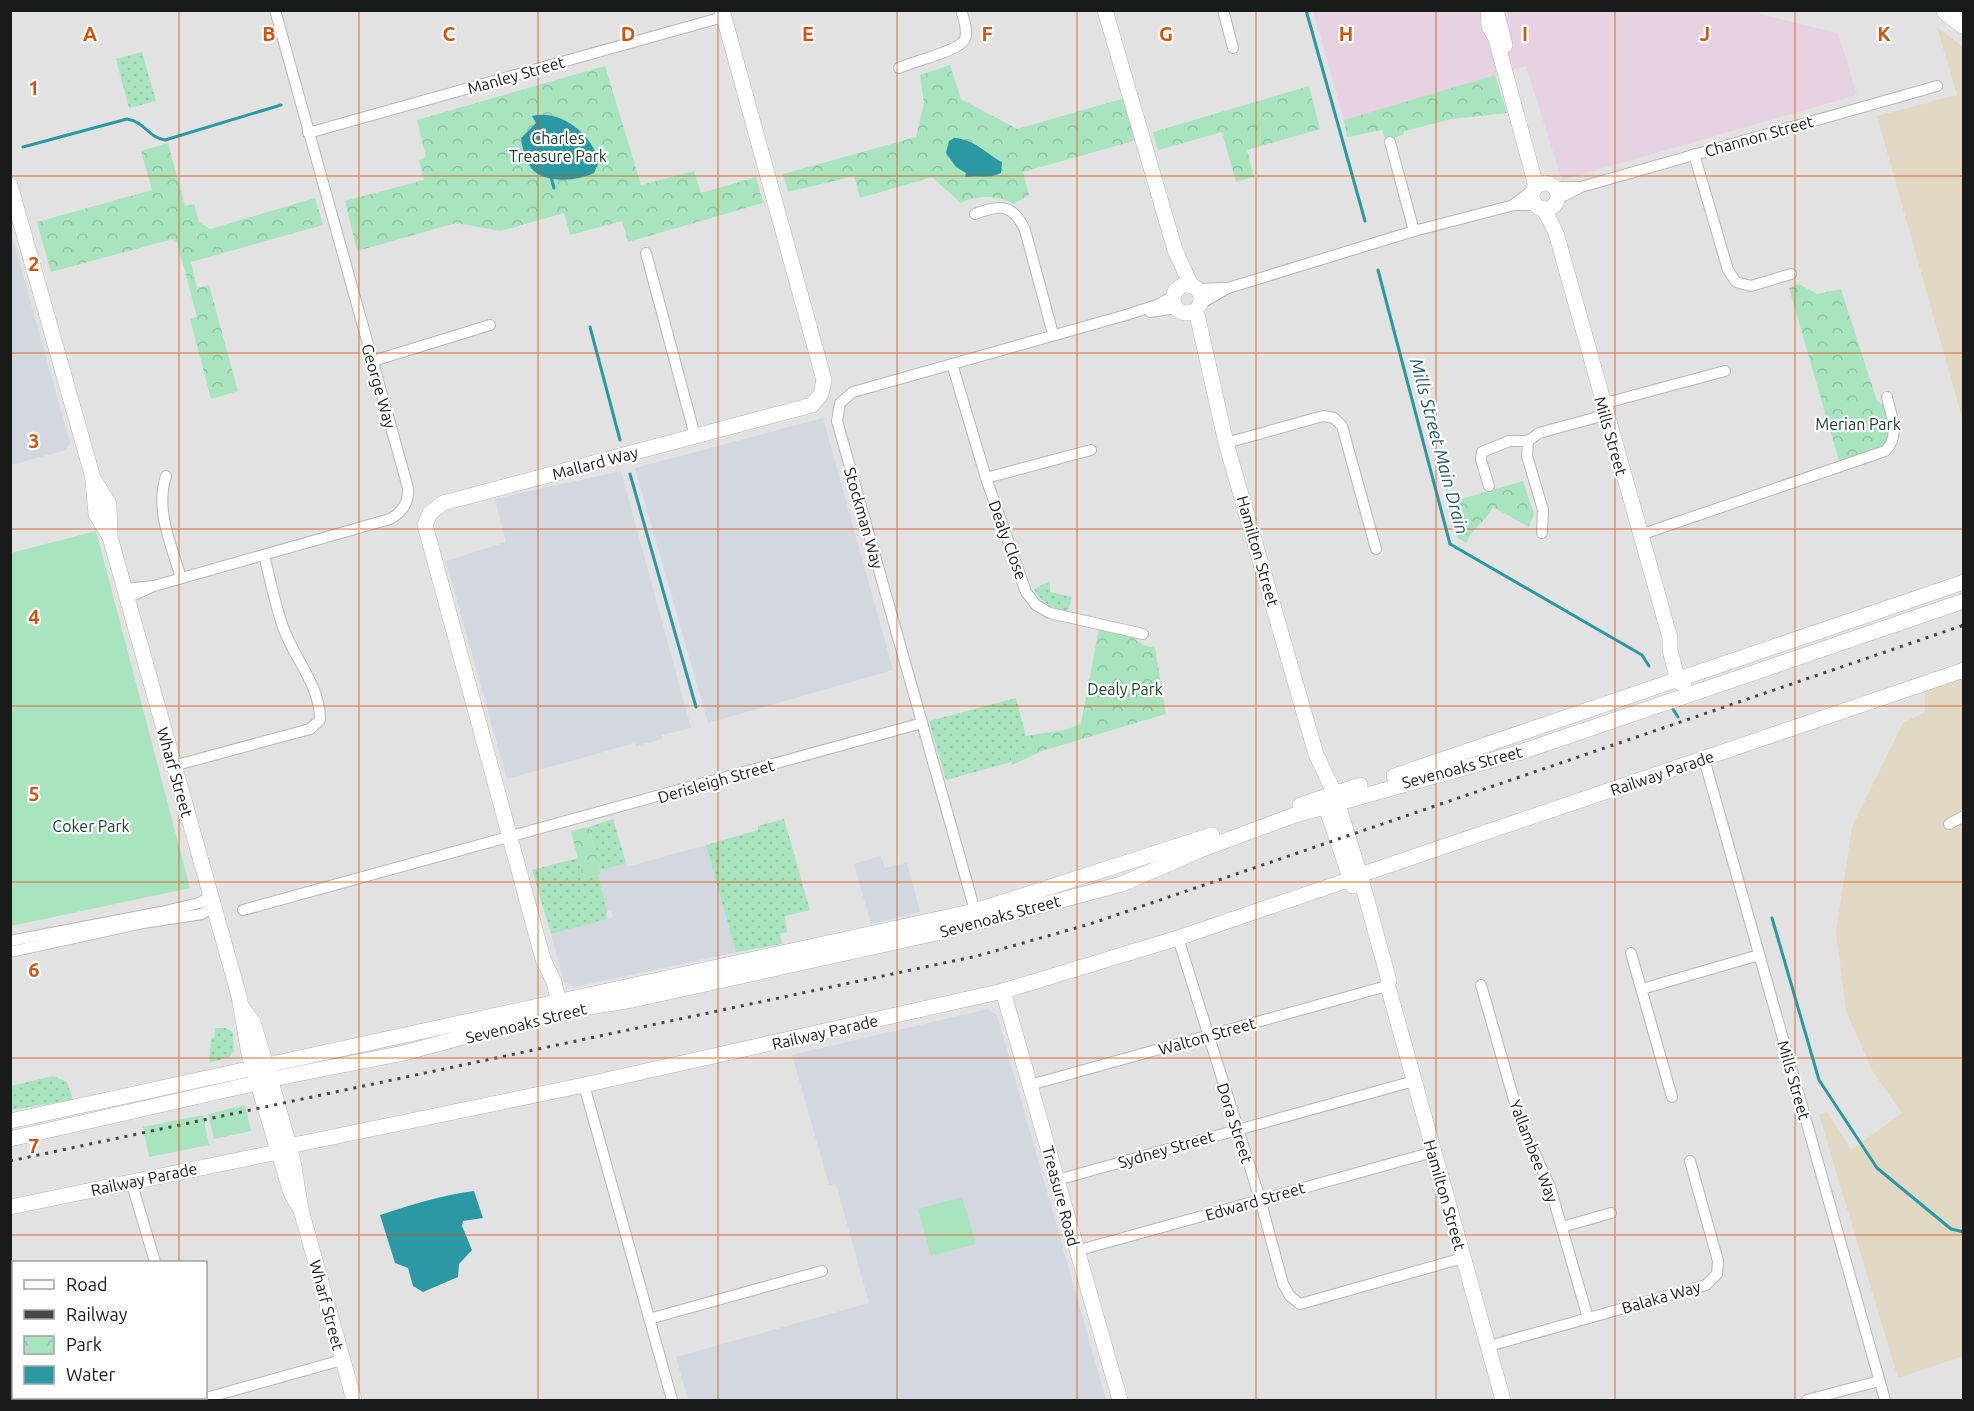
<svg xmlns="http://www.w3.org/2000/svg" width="1974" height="1411" font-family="Ubuntu,sans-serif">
	<defs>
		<pattern id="grass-dots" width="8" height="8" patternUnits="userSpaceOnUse" patternTransform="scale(1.5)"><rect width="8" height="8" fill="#a8e4be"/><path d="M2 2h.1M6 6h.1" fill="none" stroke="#90c3a3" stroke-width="1.8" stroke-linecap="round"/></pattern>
		<pattern id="park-crowns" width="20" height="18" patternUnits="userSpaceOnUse" patternTransform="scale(1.5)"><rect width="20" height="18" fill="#a8e4be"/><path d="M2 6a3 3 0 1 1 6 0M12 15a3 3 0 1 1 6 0" fill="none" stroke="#90c3a3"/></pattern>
	</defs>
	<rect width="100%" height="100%" fill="#e2e2e3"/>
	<g fill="#d3d7df">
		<path d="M11,232l59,211 -4,7 -55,15z"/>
		<path d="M823,418l70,252 -185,53 -73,-255z"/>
		<path d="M621,471l70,257 -29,7v4l-26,7 -1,-3 -128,36 -61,-218 60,-19 -11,-43z"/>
		<path d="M706,845l31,107 -163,35 -10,-6 -13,-47 62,-17 -2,-7 -4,1 -9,-36 3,-1 -1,-4 26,-7 1,4z"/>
		<path d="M881,856l4,12 22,-5 13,49 -49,12 -17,-60z"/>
		<path d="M988,1009l9,6 109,385h-418l-12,-43 193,-54 -33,-119 -7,1 -37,-130z"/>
	</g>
	<g fill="#e0d8c3">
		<path d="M1937,27l26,20v374l-86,-305 80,-21z"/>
		<path d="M1963,664v692l-65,22 -79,-263 8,-3 24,38 51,-37 -29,-41 -27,-61 -10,-79 16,-105 51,-104 22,-11v-16l-3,-18z"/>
	</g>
	<path fill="#e6d2e1" d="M1313,11h447v3l78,19 19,62 -295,85 -36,-114 -182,54z"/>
	<g fill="url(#grass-dots)">
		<path d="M142,52l14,49 -27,7 -13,-49z"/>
		<path d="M1050,581v11l22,5 -4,14c-15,-2 -27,-8 -34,-22z"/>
		<path d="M1016,698l14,54 -19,6v4l-65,18 -17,-59z"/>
		<path d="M613,819l13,44 -26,7 -11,-43z"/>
		<path d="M784,819l26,91 -25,6 2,16 -7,2 2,10 -46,8 -30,-107 52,-15v-4z"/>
		<path d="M578,858l5,21 15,-4 9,36 -1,8 -55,15 -19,-64z"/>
		<path d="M215,1028h11l7,4 1,19 -5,6 -20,6 2,-25h3z"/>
		<path d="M53,1076l14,6 6,18 -62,10v-24z"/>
	</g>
	<g fill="url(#park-crowns)">
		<path d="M950,65l11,34 56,30 108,-31 12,42 -114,32 6,23 -15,9c-15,-9 -38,-9 -53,-1l-29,-26 -72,21 -6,-22 -66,16 -5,-18 133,-37 8,-34 -4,-28z"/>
		<path d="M605,66l36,119 53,-14 7,22 55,-16 7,26 -135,39 -6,-21 -52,14 -6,-22 -63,18 -45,-8 -99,28 -12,-50 79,-21 -5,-20 7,-3 -9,-37z"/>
		<path d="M1495,75l12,38 -55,6 -47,12 -3,4 -17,5 -3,-10 -35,7 -3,-17z"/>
		<path d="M1309,86l11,43 -73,21 7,27 -18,5 -14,-50 -64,18 -5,-18z"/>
		<path d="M168,143l17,63 9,-2 5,18 11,7 105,-31 8,27 -132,37 6,26 12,-3 29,106 -27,8 -21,-80 7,-2 -20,-75 -4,-3 -122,33 -14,-50 115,-32 -11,-39z"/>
		<path d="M1799,284l18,10 24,-5 36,112 7,5 7,29 -8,12 -44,14 -50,-173z"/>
		<path d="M1523,481l11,33 -5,13 -36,-20c-8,16 -20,20 -27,36l-8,-5 -10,-35z"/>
		<path d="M1099,628l30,7 14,10 12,3 11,66 -124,37 -30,14 -1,-7 19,-6 -5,-16 40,-6 16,-6z"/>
		<path d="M589,827l12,47 -18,5 -12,-48z"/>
	</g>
	<g fill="#a8e4be">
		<path d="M96,531l94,357 -179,38v-373z"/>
		<path d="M245,1105l6,26 -37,8 -6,-25z"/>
		<path d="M203,1115l6,30 -60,12 -6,-30z"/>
		<path d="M962,1197l14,47 -45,12 -13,-47z"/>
	</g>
	<g fill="#2b99a3">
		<path d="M532,116c29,-7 60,18 67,46l-5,11c-16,8 -49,11 -62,-4 -8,-9 -9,-20 -11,-31l15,-15z"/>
		<path d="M954,138c21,1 32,16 48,24l-1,11c-11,6 -26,2 -36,4l1,-4 -10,-6 -10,-14 3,-12z"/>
		<path d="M474,1191l9,27 -20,3 -1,5 10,24 -13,14 -1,13 -35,15 -10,-6 -5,-18 -13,-5 -15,-48c31,-10 62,-20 94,-24z"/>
	</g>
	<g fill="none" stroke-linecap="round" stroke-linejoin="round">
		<g stroke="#2b99a3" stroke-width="3">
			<path d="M1306,10l59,211"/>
			<path d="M23,147l104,-28c17,2 22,19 38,21l116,-35"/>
			<path d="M517,161l8,-2"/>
			<path d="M551,177l3,11"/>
			<path d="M1378,270l72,274 192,111 7,11"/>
			<path d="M590,327l30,113"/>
			<path d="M630,474l66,233"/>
			<path d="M1671,706l7,11"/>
			<path d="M1772,918l47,162 58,88 74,61 13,3"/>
		</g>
		<defs>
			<g id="street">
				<path d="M1223,10l10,38"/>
				<path d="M899,68c15,-7 61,-17 66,-29 3,-9 -1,-20 -4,-29"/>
				<path d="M308,133l415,-116"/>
				<path d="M1390,142l24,89"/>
				<path d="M1694,154l34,116 8,12 15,4 40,-12"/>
				<path d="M1555,187h23"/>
				<path d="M1558,199l23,-12 356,-101"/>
				<path d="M1514,204l19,-14"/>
				<path d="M975,214c25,-10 38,-10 50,16l28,104"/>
				<path d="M646,253l49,183"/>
				<path d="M1197,289l31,-1"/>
				<path d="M1200,304l28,-16 186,-57 100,-26h21"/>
				<path d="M1150,312l27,-4"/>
				<path d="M373,361l117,-36"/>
				<path d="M952,364l34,114 40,114 10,13 14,8 93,21"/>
				<path d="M1602,404l123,-33"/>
				<path d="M1226,443l97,-27 11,2 8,8 34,123"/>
				<path d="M166,476c-11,34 5,68 15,102"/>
				<path d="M986,478l105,-28"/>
				<path d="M1489,486l-8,-26 1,-8 27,-11h19"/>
				<path d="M1542,533l1,-23 -16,-54 1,-15 11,-8 66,-18"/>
				<path d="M1640,535l245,-84c16,-15 6,-35 2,-54"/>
				<path d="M125,589l29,-3"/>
				<path d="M127,598l27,-12 236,-67c13,-7 19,-17 18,-31l-133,-478"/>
				<path d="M1704,759l181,641"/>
				<path d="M173,766l137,-37 10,-9c0,-36 -26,-61 -37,-93 -8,-23 -13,-48 -19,-72"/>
				<path d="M1949,824l15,-8"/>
				<path d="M243,910l679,-187"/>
				<path d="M977,918l-140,-497 3,-18 13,-11 273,-77 31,-10 17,-9"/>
				<path d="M1178,938l82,261 23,85 7,12 10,8 163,-46"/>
				<path d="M10,941l151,-29 38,-9 11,-6"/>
				<path d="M10,952l133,-29 59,-9 10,-7"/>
				<path d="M1631,953l41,144"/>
				<path d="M1481,985l39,136 30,66 38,131"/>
				<path d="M1642,989l117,-34"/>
				<path d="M584,1085l88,315"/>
				<path d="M1030,1085l353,-98"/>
				<path d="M1057,1180l357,-99"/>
				<path d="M131,1181l24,81"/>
				<path d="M1562,1227l49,-14"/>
				<path d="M1076,1251l357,-99"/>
				<path d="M649,1319l173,-48"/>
				<path d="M10,1324l4,10"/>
				<path d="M1489,1346l217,-61 11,-11 1,-13 -28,-100"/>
				<path d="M34,1398l1,2"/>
				<path d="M199,1400l143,-40"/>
				<path d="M1807,1400l72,-19"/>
			</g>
			<g id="secondary">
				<path d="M1105,10l70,240 16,35"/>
				<path d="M1488,10l1,16 7,13 40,147"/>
				<path d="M1496,10l9,35"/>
				<circle cx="1545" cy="196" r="13"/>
				<path d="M10,185l83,293 3,36 14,23"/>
				<path d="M1544,209l12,24 114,405v12l8,31 6,4"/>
				<circle cx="1187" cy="299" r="14"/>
				<path d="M1196,310l30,133 90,311 18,38 26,83 29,106"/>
				<path d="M93,478l16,26 1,33 129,459 10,58 42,139 10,17"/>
				<path d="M1394,776l570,-194"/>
				<path d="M1323,798l30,88"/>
				<path d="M1300,805l60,-20"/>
				<path d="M1360,875l604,-205"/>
				<path d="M1389,990l114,410"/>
				<path d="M1003,991l117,409"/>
				<path d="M242,1007l11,15 23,77 17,62 8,49 53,190"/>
				<path d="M561,1011l-7,-29 -11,-23 -118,-434 5,-12 13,-10 369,-98 9,-11 3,-14 -102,-370"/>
				<path d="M10,1121l965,-210 237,-76"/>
				<path d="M10,1139l282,-64 112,-22 148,-40 80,-13 309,-68 181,-48 78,-34 92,-34 229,-64 443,-151"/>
				<path d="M289,1146l295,-61 419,-94 175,-53 173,-59"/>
				<path d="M10,1207l268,-55"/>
			</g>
			<path id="highway" d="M1946,10l18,14"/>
		</defs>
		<use href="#street" stroke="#b6b6b8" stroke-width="12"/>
		<use href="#secondary" stroke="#b6b6b8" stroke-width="16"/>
		<use href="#highway" stroke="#b6b6b8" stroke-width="21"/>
		<use href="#street" stroke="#fff" stroke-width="10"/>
		<use href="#secondary" stroke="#fff" stroke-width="15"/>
		<use href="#highway" stroke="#fff" stroke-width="20"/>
		<path stroke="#464747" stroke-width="3" stroke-dasharray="3 6" stroke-linecap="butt" d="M10,1161l967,-205 113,-32 874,-299"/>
	</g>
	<path fill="none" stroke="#d3530d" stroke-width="1.5" stroke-opacity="0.55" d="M179,10v1252M359,10v1390M538,10v1390M718,10v1390M897,10v1390M1077,10v1390M1256,10v1390M1436,10v1390M1615,10v1390M1795,10v1390M10,176h1954M10,353h1954M10,529h1954M10,706h1954M10,882h1954M10,1058h1954M10,1235h1954M179,1398v2"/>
	<g text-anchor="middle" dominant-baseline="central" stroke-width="4.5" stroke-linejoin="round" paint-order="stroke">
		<g font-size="16" fill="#191a1a" stroke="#fff">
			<text transform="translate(516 75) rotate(-16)">Manley Street</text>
			<text transform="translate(1759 136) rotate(-16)">Channon Street</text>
			<text transform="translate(379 386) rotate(74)">George Way</text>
			<text transform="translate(1611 436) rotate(74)">Mills Street</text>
			<text transform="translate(595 463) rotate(-15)">Mallard Way</text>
			<text transform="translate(864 518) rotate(74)">Stockman Way</text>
			<text transform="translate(1008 540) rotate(70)">Dealy Close</text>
			<text transform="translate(1258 551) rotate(74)">Hamilton Street</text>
			<text transform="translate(1462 767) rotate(-15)">Sevenoaks Street</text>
			<text transform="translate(175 772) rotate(74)">Wharf Street</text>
			<text transform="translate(1662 773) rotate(-19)">Railway Parade</text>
			<text transform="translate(716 781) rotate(-16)">Derisleigh Street</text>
			<text transform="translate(1000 916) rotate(-15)">Sevenoaks Street</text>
			<text transform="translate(526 1023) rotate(-14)">Sevenoaks Street</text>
			<text transform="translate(825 1032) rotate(-13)">Railway Parade</text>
			<text transform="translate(1207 1036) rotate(-16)">Walton Street</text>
			<text transform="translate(1794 1080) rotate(74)">Mills Street</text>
			<text transform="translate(1235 1123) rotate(72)">Dora Street</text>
			<text transform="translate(1166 1149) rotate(-16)">Sydney Street</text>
			<text transform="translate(1534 1151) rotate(69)">Yallambee Way</text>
			<text transform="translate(144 1179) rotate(-12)">Railway Parade</text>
			<text transform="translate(1445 1195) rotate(74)">Hamilton Street</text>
			<text transform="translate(1061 1196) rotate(75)">Treasure Road</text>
			<text transform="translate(1255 1201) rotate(-16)">Edward Street</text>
			<text transform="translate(1661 1297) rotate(-16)">Balaka Way</text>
			<text transform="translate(327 1305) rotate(75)">Wharf Street</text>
		</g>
		<g font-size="16" fill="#18402a" stroke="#fff">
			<text x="558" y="138">Charles<tspan x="558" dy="18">Treasure Park</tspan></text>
			<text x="1858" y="424">Merian Park</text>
			<text x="1125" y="689">Dealy Park</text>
			<text x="91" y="826">Coker Park</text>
		</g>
		<g font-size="18" font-style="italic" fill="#205a5f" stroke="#fff">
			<text transform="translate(1440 446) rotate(75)">Mills Street Main Drain</text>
		</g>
	</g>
	<g font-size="20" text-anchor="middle" font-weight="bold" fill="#d3530d" stroke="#fff" stroke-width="4.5" stroke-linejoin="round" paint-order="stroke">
		<text x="90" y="41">A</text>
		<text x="269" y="41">B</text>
		<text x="449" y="41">C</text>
		<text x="628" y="41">D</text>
		<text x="808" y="41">E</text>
		<text x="987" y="41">F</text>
		<text x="1166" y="41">G</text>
		<text x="1346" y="41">H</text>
		<text x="1525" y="41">I</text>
		<text x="1705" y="41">J</text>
		<text x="1884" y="41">K</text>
		<text x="34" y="95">1</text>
		<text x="34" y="271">2</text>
		<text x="34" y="448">3</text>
		<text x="34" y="624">4</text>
		<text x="34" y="801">5</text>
		<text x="34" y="977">6</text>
		<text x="34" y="1153">7</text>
	</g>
	<rect width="1974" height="1411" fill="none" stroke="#191a1a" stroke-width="24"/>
	<rect x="12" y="1261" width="195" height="138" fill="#ffffff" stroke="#a3a3a3" stroke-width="1.5"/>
	<rect x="24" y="1280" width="30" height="9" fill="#ffffff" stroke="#a3a3a3" stroke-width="1.5"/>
	<text x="66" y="1291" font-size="18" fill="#191a1a">Road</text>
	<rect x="24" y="1310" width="30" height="9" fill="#464747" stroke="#a3a3a3" stroke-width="1.5"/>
	<text x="66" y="1321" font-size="18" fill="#191a1a">Railway</text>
	<rect x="24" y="1336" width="30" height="18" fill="url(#park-crowns)" stroke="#a3a3a3" stroke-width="1.5"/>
	<text x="66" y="1351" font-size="18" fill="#191a1a">Park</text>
	<rect x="24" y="1366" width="30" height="18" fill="#2b99a3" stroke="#a3a3a3" stroke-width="1.5"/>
	<text x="66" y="1381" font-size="18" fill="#191a1a">Water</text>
</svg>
